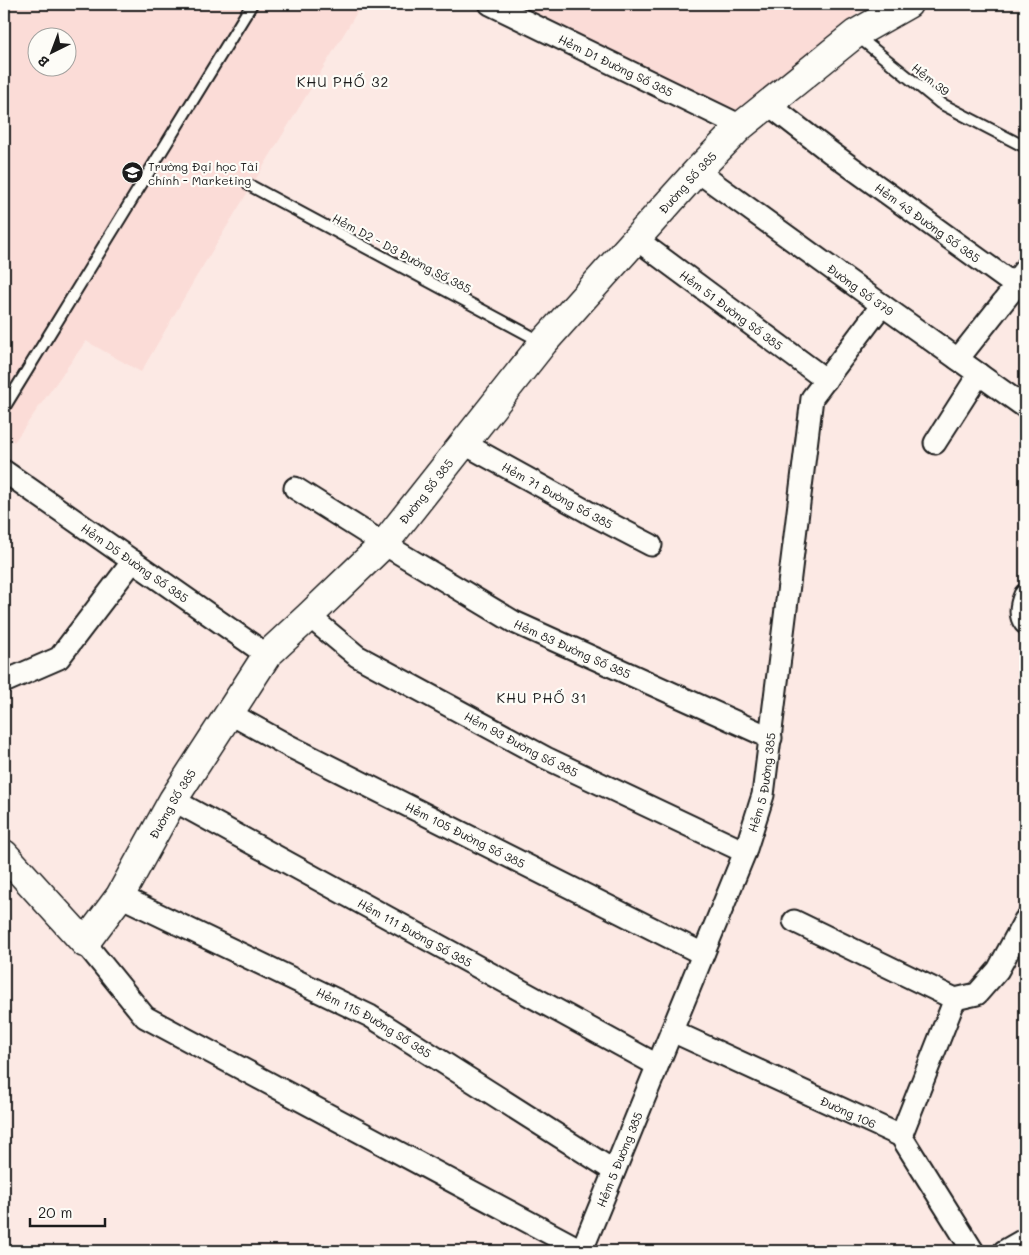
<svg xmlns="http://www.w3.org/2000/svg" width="1029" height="1255" font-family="Mali,sans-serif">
	<rect width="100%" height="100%" fill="#fce9e4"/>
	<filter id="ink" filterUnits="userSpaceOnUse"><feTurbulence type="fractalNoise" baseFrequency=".02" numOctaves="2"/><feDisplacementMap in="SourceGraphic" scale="10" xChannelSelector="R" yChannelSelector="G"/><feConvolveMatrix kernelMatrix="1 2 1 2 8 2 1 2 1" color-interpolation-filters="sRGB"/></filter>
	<g filter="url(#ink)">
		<g fill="#fbdcd7" fill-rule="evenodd">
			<path d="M4,4h358l-167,275 -54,93 -55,-31 -72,101 -10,-10zM38,38h30v30h-30z"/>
			<path d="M499,4h342l17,9 -130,104z"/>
		</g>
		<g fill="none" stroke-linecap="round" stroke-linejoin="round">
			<defs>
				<g id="lane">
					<path d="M856,35l84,68 85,44"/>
					<path d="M249,185l293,157"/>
					<path d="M4,408l248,-404"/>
				</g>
				<g id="street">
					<path id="s1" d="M490,4l251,122"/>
					<path id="s2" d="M768,104l62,48 179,129 3,5 -1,6 -53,67"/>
					<path id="s3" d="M697,171l185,134 143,102"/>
					<path id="s4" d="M636,239l190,141"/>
					<path d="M1012,286l13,-17"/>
					<path id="s5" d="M463,443l134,74 54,28"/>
					<path d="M935,443l44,-69"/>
					<path id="s6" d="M4,471l263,184"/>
					<path id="s7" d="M295,488l89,56 130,78 257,116"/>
					<path d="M1025,595c-4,9 -6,20 0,28"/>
					<path id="s8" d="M309,616l48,40 189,102 199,94"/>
					<path d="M4,680l2,1 53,-23 74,-97"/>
					<path id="s9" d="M229,713l60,33 414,208"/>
					<path id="s10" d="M173,800l484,265"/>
					<path id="s11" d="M120,896l250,120 244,155"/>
					<path d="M794,921l161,78 22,-5 21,-24 27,-50"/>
					<path d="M85,943l60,74 438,234"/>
					<path id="s12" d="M672,1031l229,105 72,115"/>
					<path d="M901,1136l54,-137"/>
					<path id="s13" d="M582,1250l163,-398 18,-57 49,-397 70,-93"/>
					<path d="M1004,1251l21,-12"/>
				</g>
				<g id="secondary">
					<path id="s14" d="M4,854l81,89 35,-47 53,-96 94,-145 42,-39 75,-72 159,-201 154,-172 44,-45 114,-92 53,-30"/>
				</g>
			</defs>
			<use href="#lane" stroke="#1c1c1c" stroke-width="14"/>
			<use href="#street" stroke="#1c1c1c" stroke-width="25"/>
			<use href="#secondary" stroke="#1c1c1c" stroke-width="31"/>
			<use href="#lane" stroke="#fdfcf7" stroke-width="10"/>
			<use href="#street" stroke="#fdfcf7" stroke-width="21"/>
			<use href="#secondary" stroke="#fdfcf7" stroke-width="28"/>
		</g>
	</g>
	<defs>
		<symbol id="university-disc" viewBox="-11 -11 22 22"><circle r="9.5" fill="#1c1c1c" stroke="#fdfcf7"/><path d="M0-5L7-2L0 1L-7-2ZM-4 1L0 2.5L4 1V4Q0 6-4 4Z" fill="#fff"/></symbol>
	</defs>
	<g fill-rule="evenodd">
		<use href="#university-disc" x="120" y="160" width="25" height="25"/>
	</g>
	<g text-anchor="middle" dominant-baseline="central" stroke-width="4.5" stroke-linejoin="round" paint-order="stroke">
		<g font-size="12" fill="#1c1c1c" stroke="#fdfcf7">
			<text stroke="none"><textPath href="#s1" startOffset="140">Hẻm D1 Đường Số 385</textPath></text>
			<text transform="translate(931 79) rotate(38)">Hẻm 39</text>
			<text stroke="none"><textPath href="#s14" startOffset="1095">Đường Số 385</textPath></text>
			<text stroke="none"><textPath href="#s2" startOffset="199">Hẻm 43 Đường Số 385</textPath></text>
			<text transform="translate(402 253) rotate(28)">Hẻm D2 - D3 Đường Số 385</text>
			<text stroke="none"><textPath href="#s3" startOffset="202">Đường Số 379</textPath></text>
			<text stroke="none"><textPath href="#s4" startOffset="119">Hẻm 51 Đường Số 385</textPath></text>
			<text stroke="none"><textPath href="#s14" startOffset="690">Đường Số 385</textPath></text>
			<text stroke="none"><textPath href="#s5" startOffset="108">Hẻm 71 Đường Số 385</textPath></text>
			<text stroke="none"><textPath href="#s6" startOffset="160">Hẻm D5 Đường Số 385</textPath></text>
			<text stroke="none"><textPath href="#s7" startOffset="321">Hẻm 83 Đường Số 385</textPath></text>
			<text stroke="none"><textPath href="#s8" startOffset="249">Hẻm 93 Đường Số 385</textPath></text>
			<text stroke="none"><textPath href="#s13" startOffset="502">Hẻm 5 Đường 385</textPath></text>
			<text stroke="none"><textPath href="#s14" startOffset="285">Đường Số 385</textPath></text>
			<text stroke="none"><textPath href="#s9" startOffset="266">Hẻm 105 Đường Số 385</textPath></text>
			<text stroke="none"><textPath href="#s10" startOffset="276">Hẻm 111 Đường Số 385</textPath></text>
			<text stroke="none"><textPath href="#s11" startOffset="284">Hẻm 115 Đường Số 385</textPath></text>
			<text stroke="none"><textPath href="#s12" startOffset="194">Đường 106</textPath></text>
			<text stroke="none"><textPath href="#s13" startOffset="98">Hẻm 5 Đường 385</textPath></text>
		</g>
		<g font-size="12" fill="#1c1c1c" stroke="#fdfcf7" text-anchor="start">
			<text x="148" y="166">Trường Đại học Tài<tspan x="148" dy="14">chính - Marketing</tspan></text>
		</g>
		<g font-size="14" letter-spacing="1" fill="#1c1c1c" stroke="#fdfcf7">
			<text x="343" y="81">KHU PHỐ 32</text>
			<text x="542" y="697">KHU PHỐ 31</text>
		</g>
	</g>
	<rect width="1029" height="1255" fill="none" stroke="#fdfcf7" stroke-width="20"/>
	<rect x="10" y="10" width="1009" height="1235" fill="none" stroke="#1c1c1c" stroke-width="2" filter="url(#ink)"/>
	<g transform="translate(52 52) rotate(222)"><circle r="24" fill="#fdfcf7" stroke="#a3a29f"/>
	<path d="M0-4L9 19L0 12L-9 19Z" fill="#1c1c1c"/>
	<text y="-8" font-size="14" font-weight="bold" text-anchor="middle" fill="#1c1c1c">B</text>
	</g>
	<path d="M30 1218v8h75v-8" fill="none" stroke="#1c1c1c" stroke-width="2.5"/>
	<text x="38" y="1218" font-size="15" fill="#1c1c1c" stroke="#fdfcf7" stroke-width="4" paint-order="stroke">20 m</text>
</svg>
